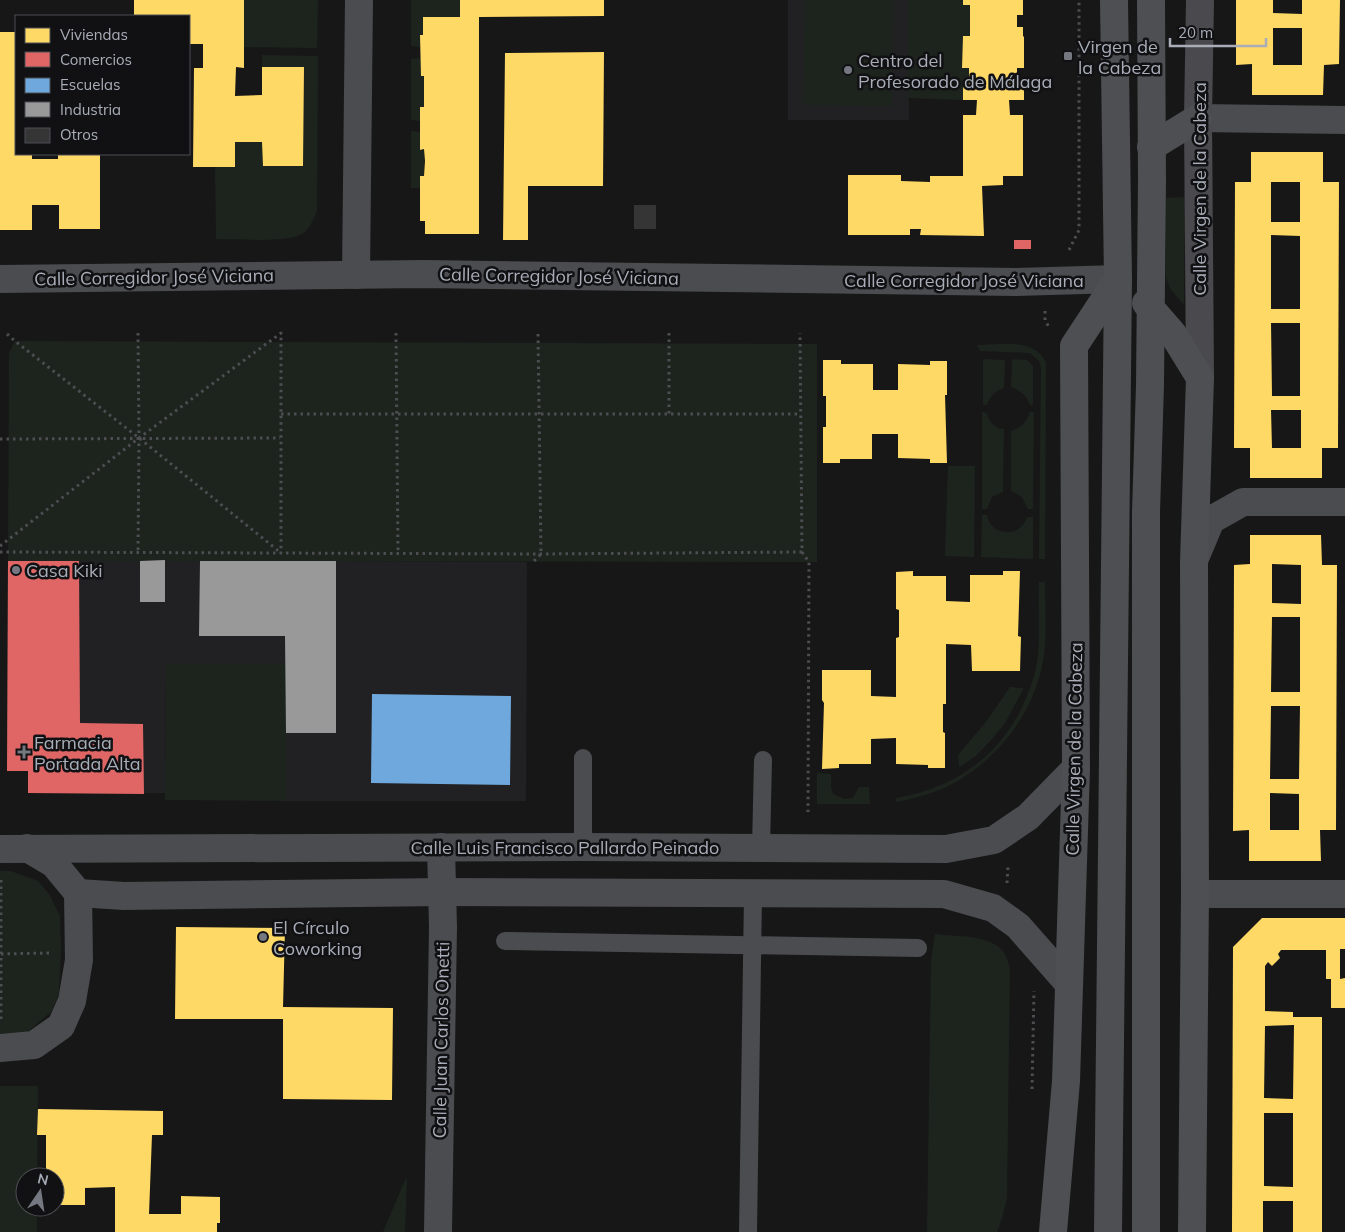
<svg xmlns="http://www.w3.org/2000/svg" width="1345" height="1232" font-family="Mulish,sans-serif">
	<rect width="100%" height="100%" fill="#171717"/>
	<g fill="#212123">
		<path d="M788,0h120l1,120h-121z"/>
		<path d="M165,560l362,2 -1,239h-240v-137l-120,1 -1,128h-137v-22h-21l1,-210z"/>
	</g>
	<g fill="#1d241e">
		<path d="M244,0h74l-1,48 -73,-1z"/>
		<path d="M411,0h49v17h-36l-1,18h-3v12l-9,-1z"/>
		<path d="M805,0h88l-1,106 -89,-1z"/>
		<path d="M908,0h55v5h7v31h-7l-1,32h7v14h-6v18l-55,-2z"/>
		<path d="M262,55l56,1 -1,155c-4,9 -7,18 -15,23 -15,9 -66,5 -86,5l-1,-72h20v-25h27l1,24 40,-1v-98h-41z"/>
		<path d="M421,58v18h3v31l-4,14 -9,-1v-61z"/>
		<path d="M411,131l10,1v18l3,-1v27h-4v12h-9z"/>
		<path d="M1185,197l-1,108 -13,-15 -5,-12v-80z"/>
		<path d="M15,341l802,3v218l-809,-1 1,-208z"/>
		<path d="M977,345c23,0 56,-8 69,17l-1,197h-6l2,-191 -2,-7 -9,-8 -50,-2z"/>
		<path d="M983,359l22,1 -1,28c-9,3 -14,8 -17,17h-4z"/>
		<path d="M1012,359l15,1 6,6v39h-3c-4,-10 -9,-14 -19,-18z"/>
		<path d="M982,412l5,1c1,8 9,16 17,16l-1,63 -11,5 -5,12h-5z"/>
		<path d="M1030,412h4l-1,97h-5l-6,-12 -11,-6v-60c9,-3 16,-9 19,-19z"/>
		<path d="M948,466h27l-1,91 -29,-1z"/>
		<path d="M982,515h5c4,22 34,23 40,2h6v42l-52,-2z"/>
		<path d="M1039,582h6c0,24 2,50 -1,73 -7,53 -43,102 -90,128 -18,10 -38,15 -58,19v-4c65,-11 112,-48 134,-110 4,-11 7,-22 8,-33 2,-24 0,-49 1,-73z"/>
		<path d="M166,664h120v137l-121,-1z"/>
		<path d="M1010,687l13,1v2l-18,33 -12,15 -17,18 -17,11 -1,-12 27,-32z"/>
		<path d="M817,773l14,1v14l2,6 12,5 8,-1 6,-11h10l1,17h-53z"/>
		<path d="M0,871h11l27,10 11,13 11,22 1,30 -2,47 -7,18 -27,23 -25,3z"/>
		<path d="M935,934c20,3 52,0 67,16 4,4 6,12 8,18l-3,230 -5,20 -5,14h-70l4,-272z"/>
		<path d="M0,1086h38l-1,91h-12v30h12v25h-37z"/>
		<path d="M407,1179l-2,53h-22l22,-52z"/>
	</g>
	<g fill="#ffd966" fill-rule="evenodd">
		<path d="M134,0h110v68l-8,-1 -1,29 27,-1v-28h42l-1,99h-40l-1,-24h-27v25h-42l1,-99h9v-24h-14v-28h-55z"/>
		<path d="M460,0h144v16l-125,1v217h-54v-13h-5v-45h4l1,-15 -1,-12 -4,1v-43h4v-31h-3l-1,-41h3v-18h37z"/>
		<path d="M963,0h60v15h-6v12h6v9l1,1v31h-7v14l7,1v17h-15l1,15h13v61h-20v9l-21,1 2,50 -64,-1 1,-6h-11v6h-62v-60h53v6l29,1v-6h33v-61h13l1,-15h-14v-18h6v-14h-7l1,-32h7v-31h-7z"/>
		<path d="M1236,0h37v13l29,1v-14h38l-1,64 -15,1 -1,30h-71v-31l-16,1zM1273,28h29v37h-29z"/>
		<path d="M0,32h16v122h16v5h26v-5h42v75h-41v-24h-27v25h-32z"/>
		<path d="M604,52l-1,134h-75v54h-25l2,-187z"/>
		<path d="M1251,152h72v30h16l-1,266h-16v30h-72v-30h-16l1,-266h16zM1271,182h29v40h-29zM1271,235l29,1v73h-29zM1271,323h29v73h-28zM1271,410h30v38h-29z"/>
		<path d="M823,360h18v4h32v26h25v-26l32,1v-4h17v34h-2l2,68h-17v-4l-32,-1v-24h-26v25h-32v4h-17v-36h3v-31h-3z"/>
		<path d="M1250,535h71l1,30h15l-1,265h-16l1,31h-72v-31l-16,1 1,-266 16,-1zM1272,564l29,1v39l-29,-1zM1272,617h28v75h-29zM1271,706h29l-1,73h-29zM1270,793l29,1v36h-29z"/>
		<path d="M913,571v5h33v25l24,1v-27h33v-4h17l-2,65 3,1 -1,34h-48l-1,-26 -25,-1v60h-3v28l2,1v35h-17v-3l-32,-1v-26l-25,1v25h-32v4l-17,1 2,-66 -2,-3v-30h49v26l25,1v-59l3,-1v-27l-3,-1v-37z"/>
		<path d="M1262,918h83v31h-5v30l5,-1v30h-14v-29h-5v-29h-45l-3,4 2,4 -8,8 -4,-4 -3,4v45l28,1v5h29v215h-29v-31h-30v31h-31l1,-285zM1294,1025l-1,74 -29,-1 1,-72zM1264,1113h29v74l-29,-1z"/>
		<path d="M176,927l109,1 -2,79 110,1 -1,92 -109,-1v-80h-108z"/>
		<path d="M38,1109l125,2v24h-11l-3,79h32v-18l39,1v26h-3v9h-102v-45l-30,1v17h-30v-28h-9v-42h-9z"/>
	</g>
	<g fill="#e06666">
		<rect x="1014" y="240" width="17" height="9"/>
		<path d="M8,561h71l1,162 63,1 1,70 -116,-1v-22h-21z"/>
	</g>
	<path fill="#6fa8dc" d="M372,694l139,2 -1,89 -139,-2z"/>
	<g fill="#999">
		<path d="M165,560v42h-25v-41z"/>
		<path d="M200,561h136v172h-50l-1,-97h-86z"/>
	</g>
	<rect fill="#353536" x="634" y="205" width="22" height="24"/>
	<g fill="none" stroke-linecap="round" stroke-linejoin="round">
		<g stroke="#4d4e52" stroke-width="3" stroke-dasharray="2.5 4" stroke-linecap="butt">
			<path d="M1069,250l10,-20v-230"/>
			<path d="M1045,311v9l5,9"/>
			<path d="M138,333l1,105 -1,114"/>
			<path d="M396,333l2,221"/>
			<path d="M669,333v81"/>
			<path d="M7,334l8,7 124,97 142,115"/>
			<path d="M281,414h520"/>
			<path d="M0,439l280,-1"/>
			<path d="M0,546l139,-108 142,-105v220"/>
			<path d="M0,552l541,2 261,-2 -2,-219"/>
			<path d="M802,552l7,10 -1,250"/>
			<path d="M534,561l7,-7 -3,-221"/>
			<path d="M1007,883l1,-17"/>
			<path d="M1,954l48,-1"/>
			<path d="M1,1019v-139"/>
			<path d="M1032,1089l2,-98"/>
		</g>
		<g stroke="#4b4c50" stroke-width="18">
			<path d="M583,847v-89"/>
			<path d="M761,848l2,-88"/>
			<path d="M505,941l413,7"/>
			<path d="M748,1232l5,-338"/>
		</g>
		<g stroke="#4b4c50" stroke-width="28">
			<path d="M1198,118l147,2"/>
			<path d="M356,275l3,-275"/>
			<path d="M0,279l424,-5 592,8 102,-3"/>
			<path d="M1195,558l16,-38 32,-18h102"/>
			<path d="M0,849l583,-2 363,2 48,-9 34,-23 48,-49"/>
			<path d="M78,893l46,3 319,-4 501,2 49,14 25,18 51,58"/>
			<path d="M1195,894h150"/>
			<path d="M0,1048l34,-3 27,-19 11,-25 7,-41 -1,-67 -24,-29 -27,-16"/>
			<path d="M438,1232l5,-305 -2,-80"/>
		</g>
		<path stroke="#4a4a4e" stroke-width="28" d="M1200,0l-2,118 2,260"/>
		<g stroke="#4d4f52" stroke-width="28">
			<path d="M1151,147l47,-29"/>
			<path d="M1146,303l27,31 27,44 -6,184 1,332 -3,338"/>
			<path d="M1053,1232l13,-151 10,-313 -2,-422 44,-67"/>
			<path d="M1108,1232l10,-953 -4,-279"/>
			<path d="M1146,1232v-720l4,-127 2,-205 -1,-180"/>
		</g>
	</g>
	<g fill="#757880" stroke="#111113" stroke-width="2">
		<rect x="1063" y="51" width="10" height="10" rx="2.5"/>
		<circle cx="848" cy="70" r="5"/>
		<circle cx="16" cy="570" r="5"/>
		<path d="M21.5 744.5h5v5h5v5h-5v5h-5v-5h-5v-5h5z"/>
		<circle cx="263" cy="937" r="5"/>
	</g>
	<g text-anchor="middle" dominant-baseline="central" stroke-width="5" stroke-linejoin="round" paint-order="stroke">
		<g font-size="18" fill="#a8adb8" stroke="#111113" text-anchor="start">
			<text x="1078" y="46">Virgen de<tspan x="1078" dy="21">la Cabeza</tspan></text>
			<text x="858" y="60">Centro del<tspan x="858" dy="21">Profesorado de Málaga</tspan></text>
			<text x="26" y="570">Casa Kiki</text>
			<text x="34" y="742">Farmacia<tspan x="34" dy="21">Portada Alta</tspan></text>
			<text x="273" y="927">El Círculo<tspan x="273" dy="21">Coworking</tspan></text>
		</g>
		<g font-size="18" fill="#a8adb8" stroke="#111113">
			<text transform="translate(1199 189) rotate(-90)">Calle Virgen de la Cabeza</text>
			<text transform="translate(559 276) rotate(1)">Calle Corregidor José Viciana</text>
			<text transform="translate(154 277) rotate(-1)">Calle Corregidor José Viciana</text>
			<text x="964" y="280">Calle Corregidor José Viciana</text>
			<text transform="translate(1074 749) rotate(-89)">Calle Virgen de la Cabeza</text>
			<text x="565" y="847">Calle Luis Francisco Pallardo Peinado</text>
			<text transform="translate(441 1040) rotate(-89)">Calle Juan Carlos Onetti</text>
		</g>
	</g>
	<rect x="15" y="15" width="175" height="140" fill="#111113" stroke="#4d4f55"/>
	<rect x="25" y="28" width="25" height="15" fill="#ffd966" stroke="#4d4f55"/>
	<text x="60" y="40" font-size="15" fill="#a8adb8">Viviendas</text>
	<rect x="25" y="52" width="25" height="15" fill="#e06666" stroke="#4d4f55"/>
	<text x="60" y="65" font-size="15" fill="#a8adb8">Comercios</text>
	<rect x="25" y="78" width="25" height="15" fill="#6fa8dc" stroke="#4d4f55"/>
	<text x="60" y="90" font-size="15" fill="#a8adb8">Escuelas</text>
	<rect x="25" y="102" width="25" height="15" fill="#999999" stroke="#4d4f55"/>
	<text x="60" y="115" font-size="15" fill="#a8adb8">Industria</text>
	<rect x="25" y="128" width="25" height="15" fill="#353536" stroke="#4d4f55"/>
	<text x="60" y="140" font-size="15" fill="#a8adb8">Otros</text>
	<g transform="translate(40 1192) rotate(13)"><circle r="24" fill="#111113" stroke="#4d4f55"/>
	<path d="M0-4L9 19L0 12L-9 19Z" fill="#757880"/>
	<text y="-8" font-size="14" font-weight="bold" text-anchor="middle" fill="#a8adb8">N</text>
	</g>
	<path d="M1170 38v8h96v-8" fill="none" stroke="#a8adb8" stroke-width="2.5"/>
	<text x="1178" y="38" font-size="15" fill="#a8adb8" stroke="#111113" stroke-width="4" paint-order="stroke">20 m</text>
</svg>
